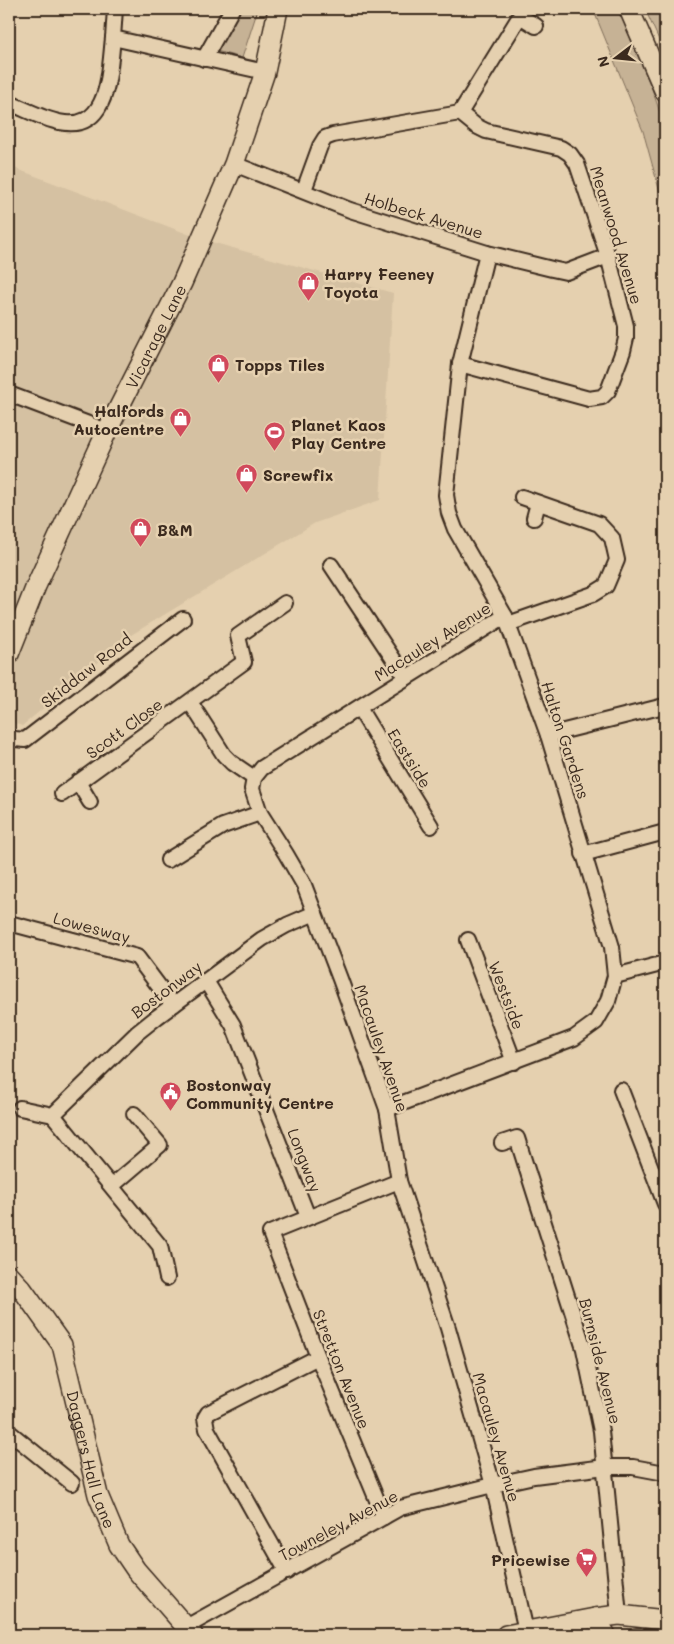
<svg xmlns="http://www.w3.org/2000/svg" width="674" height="1644" font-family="Mali,sans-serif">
	<rect width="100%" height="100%" fill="#e5d0af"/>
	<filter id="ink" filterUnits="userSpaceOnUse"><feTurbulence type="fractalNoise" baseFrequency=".02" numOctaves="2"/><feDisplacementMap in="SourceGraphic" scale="10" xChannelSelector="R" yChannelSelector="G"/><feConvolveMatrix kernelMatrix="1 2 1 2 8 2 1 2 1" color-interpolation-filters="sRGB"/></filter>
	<g filter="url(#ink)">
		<path fill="#d5c1a2" d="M9,166l192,73 192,54 -13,207 -65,23 -184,112 -109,91 -13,-5v-67l16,-41 -16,-6z"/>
		<g fill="#c6b295" stroke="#806e5a">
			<path d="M232,9h26l-16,49 -33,-9z"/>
			<path d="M593,9h25l34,80 13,38v84l-22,-80z"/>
			<path d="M645,9h20v44z"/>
		</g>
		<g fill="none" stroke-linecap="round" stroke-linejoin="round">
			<defs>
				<g id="street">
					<path d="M115,9l-2,29 152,34"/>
					<path d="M204,59l28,-50"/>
					<path d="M9,103c16,6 34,16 50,19 51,11 50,-51 54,-84"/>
					<path d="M460,113l60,-97 16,10"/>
					<path d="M234,164l116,46 137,43 65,16 14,3 42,-16"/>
					<path d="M304,190l16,-44 5,-8 8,-3 127,-22 16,13 10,5 75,17 9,6 7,10 31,92 18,70v12l-3,13 -15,40 -6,6 -13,2 -129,-35"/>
					<path d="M9,394l98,37"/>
					<path d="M534,518l4,-15"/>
					<path d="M331,565l75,113"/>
					<path d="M505,616l-243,152 -8,10 -2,11 8,24 26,41 18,31 36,94 47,130 12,72 49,147 45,157 33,146"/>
					<path d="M508,624l85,-30 13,-8 11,-26 -5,-22 -13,-14 -77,-27"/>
					<path d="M190,702l34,53 8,8 22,15"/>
					<path d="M359,708l72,118"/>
					<path d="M548,735l116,-29"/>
					<path d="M9,737l6,2 10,1 158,-121"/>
					<path d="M78,782l12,20"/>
					<path d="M62,794l182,-132 -6,-26 47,-33"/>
					<path d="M583,854l82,-22"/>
					<path d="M168,860l55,-34 37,-13"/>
					<path d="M9,923l128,34 36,48"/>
					<path d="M468,940l46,122"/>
					<path d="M615,976l50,-13"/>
					<path d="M206,981l27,44 75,192"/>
					<path d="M621,1090l44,114"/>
					<path d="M20,1108l33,7 84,-82 20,-16 105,-78 25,-14 28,-12"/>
					<path d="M387,1109l187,-71 22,-16 12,-21 7,-25 -3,-29 -64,-212 -43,-119 -50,-87 -6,-16 -3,-18 14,-131 27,-111"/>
					<path d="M53,1115l107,131 7,32"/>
					<path d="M502,1143l15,-5 67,211 17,82 18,184"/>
					<path d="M112,1186l48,-41 -26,-31"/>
					<path d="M9,1432l63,51"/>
					<path d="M384,1517l-66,-160 -48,-124 129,-52"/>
					<path d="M287,1572l-80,-143 -2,-11 3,-5 110,-56"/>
					<path d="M186,1627l214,-119 93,-23 41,-9 71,-9h28l32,6"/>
				</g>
				<g id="secondary">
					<path d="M629,9l36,83"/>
					<path id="s1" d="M9,654l27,-68 71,-155 75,-148 52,-119 31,-92 13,-63"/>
					<path id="s2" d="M9,1275l13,14 40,56 36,150 21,50 17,25 57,65"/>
					<path d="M595,1618l11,17"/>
					<path d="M506,1635l89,-17 24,-3 46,5"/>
				</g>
			</defs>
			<use href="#street" stroke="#3b2a1e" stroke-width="18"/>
			<use href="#secondary" stroke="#3b2a1e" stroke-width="22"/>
			<use href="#street" stroke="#e5d0af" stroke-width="14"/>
			<use href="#secondary" stroke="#e5d0af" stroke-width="19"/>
		</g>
	</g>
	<defs>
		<symbol id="shop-pin" viewBox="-11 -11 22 30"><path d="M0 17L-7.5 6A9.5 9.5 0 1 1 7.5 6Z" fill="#d1495b" stroke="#e5d0af"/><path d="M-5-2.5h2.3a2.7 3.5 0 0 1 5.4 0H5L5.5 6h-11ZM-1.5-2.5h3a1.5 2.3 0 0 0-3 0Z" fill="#fff"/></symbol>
		<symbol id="stadium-pin" viewBox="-11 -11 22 30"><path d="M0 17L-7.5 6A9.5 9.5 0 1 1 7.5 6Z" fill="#d1495b" stroke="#e5d0af"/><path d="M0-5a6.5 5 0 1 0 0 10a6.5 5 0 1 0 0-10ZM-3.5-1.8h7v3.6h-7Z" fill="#fff"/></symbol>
		<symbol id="civic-pin" viewBox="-11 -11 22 30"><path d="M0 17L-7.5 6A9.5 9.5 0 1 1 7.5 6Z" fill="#d1495b" stroke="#e5d0af"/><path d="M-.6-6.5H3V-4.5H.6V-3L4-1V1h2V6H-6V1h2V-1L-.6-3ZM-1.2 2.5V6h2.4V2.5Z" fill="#fff"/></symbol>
		<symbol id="supermarket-pin" viewBox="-11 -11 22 30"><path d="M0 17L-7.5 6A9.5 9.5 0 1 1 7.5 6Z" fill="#d1495b" stroke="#e5d0af"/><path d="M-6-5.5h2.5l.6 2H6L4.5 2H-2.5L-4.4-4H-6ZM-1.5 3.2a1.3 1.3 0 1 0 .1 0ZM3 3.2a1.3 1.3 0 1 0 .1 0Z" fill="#fff"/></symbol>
	</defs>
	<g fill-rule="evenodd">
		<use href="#shop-pin" x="296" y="270" width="25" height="34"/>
		<use href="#shop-pin" x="206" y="352" width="25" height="34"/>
		<use href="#shop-pin" x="168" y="406" width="25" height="34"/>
		<use href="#stadium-pin" x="262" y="420" width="25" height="34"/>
		<use href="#shop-pin" x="234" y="462" width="25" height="34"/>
		<use href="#shop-pin" x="128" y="516" width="25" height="34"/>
		<use href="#civic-pin" x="158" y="1080" width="25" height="34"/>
		<use href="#supermarket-pin" x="574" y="1546" width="25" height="34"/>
	</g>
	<g text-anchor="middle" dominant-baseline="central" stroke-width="5" stroke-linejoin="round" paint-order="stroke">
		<g font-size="16" fill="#3b2a1e" stroke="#e5d0af">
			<text transform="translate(424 215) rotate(17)">Holbeck Avenue</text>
			<text transform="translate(617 235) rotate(73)">Meanwood Avenue</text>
			<text stroke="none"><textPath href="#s1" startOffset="350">Vicarage Lane</textPath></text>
			<text transform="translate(432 641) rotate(-32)">Macauley Avenue</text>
			<text transform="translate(86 670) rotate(-38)">Skiddaw Road</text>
			<text transform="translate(124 728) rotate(-36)">Scott Close</text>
			<text transform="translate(566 740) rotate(72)">Halton Gardens</text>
			<text transform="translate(410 758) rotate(58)">Eastside</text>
			<text transform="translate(92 927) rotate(15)">Lowesway</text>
			<text transform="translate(166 989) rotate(-37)">Bostonway</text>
			<text transform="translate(507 995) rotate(69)">Westside</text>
			<text transform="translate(382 1048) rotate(71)">Macauley Avenue</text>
			<text transform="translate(305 1160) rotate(69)">Longway</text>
			<text transform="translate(601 1361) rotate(76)">Burnside Avenue</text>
			<text transform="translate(342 1369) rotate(68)">Stretton Avenue</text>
			<text transform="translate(497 1437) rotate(74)">Macauley Avenue</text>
			<text stroke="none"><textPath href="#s2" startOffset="206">Daggers Hall Lane</textPath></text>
			<text transform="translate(338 1525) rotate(-28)">Towneley Avenue</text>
		</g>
		<g font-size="16" font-weight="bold" fill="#3b2a1e" stroke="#e5d0af" text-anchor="start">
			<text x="324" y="273">Harry Feeney<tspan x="324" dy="18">Toyota</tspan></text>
			<text x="235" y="364">Topps Tiles</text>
			<text x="164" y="410" text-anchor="end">Halfords<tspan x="164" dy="18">Autocentre</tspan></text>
			<text x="291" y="424">Planet Kaos<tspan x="291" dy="18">Play Centre</tspan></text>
			<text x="263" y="474">Screwfix</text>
			<text x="157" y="529">B&amp;M</text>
			<text x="186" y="1084">Bostonway<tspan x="186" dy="18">Community Centre</tspan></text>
			<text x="570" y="1559" text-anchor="end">Pricewise</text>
		</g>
	</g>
	<rect width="674" height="1644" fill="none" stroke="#e5d0af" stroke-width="30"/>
	<rect x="15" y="15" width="644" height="1614" fill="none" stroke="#3b2a1e" stroke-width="2" filter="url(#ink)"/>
	<g transform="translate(616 58) rotate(254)" stroke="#e5d0af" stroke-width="4" paint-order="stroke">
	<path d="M0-4L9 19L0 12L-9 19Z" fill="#3b2a1e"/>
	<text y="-8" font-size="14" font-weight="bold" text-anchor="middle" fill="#3b2a1e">N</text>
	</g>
</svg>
